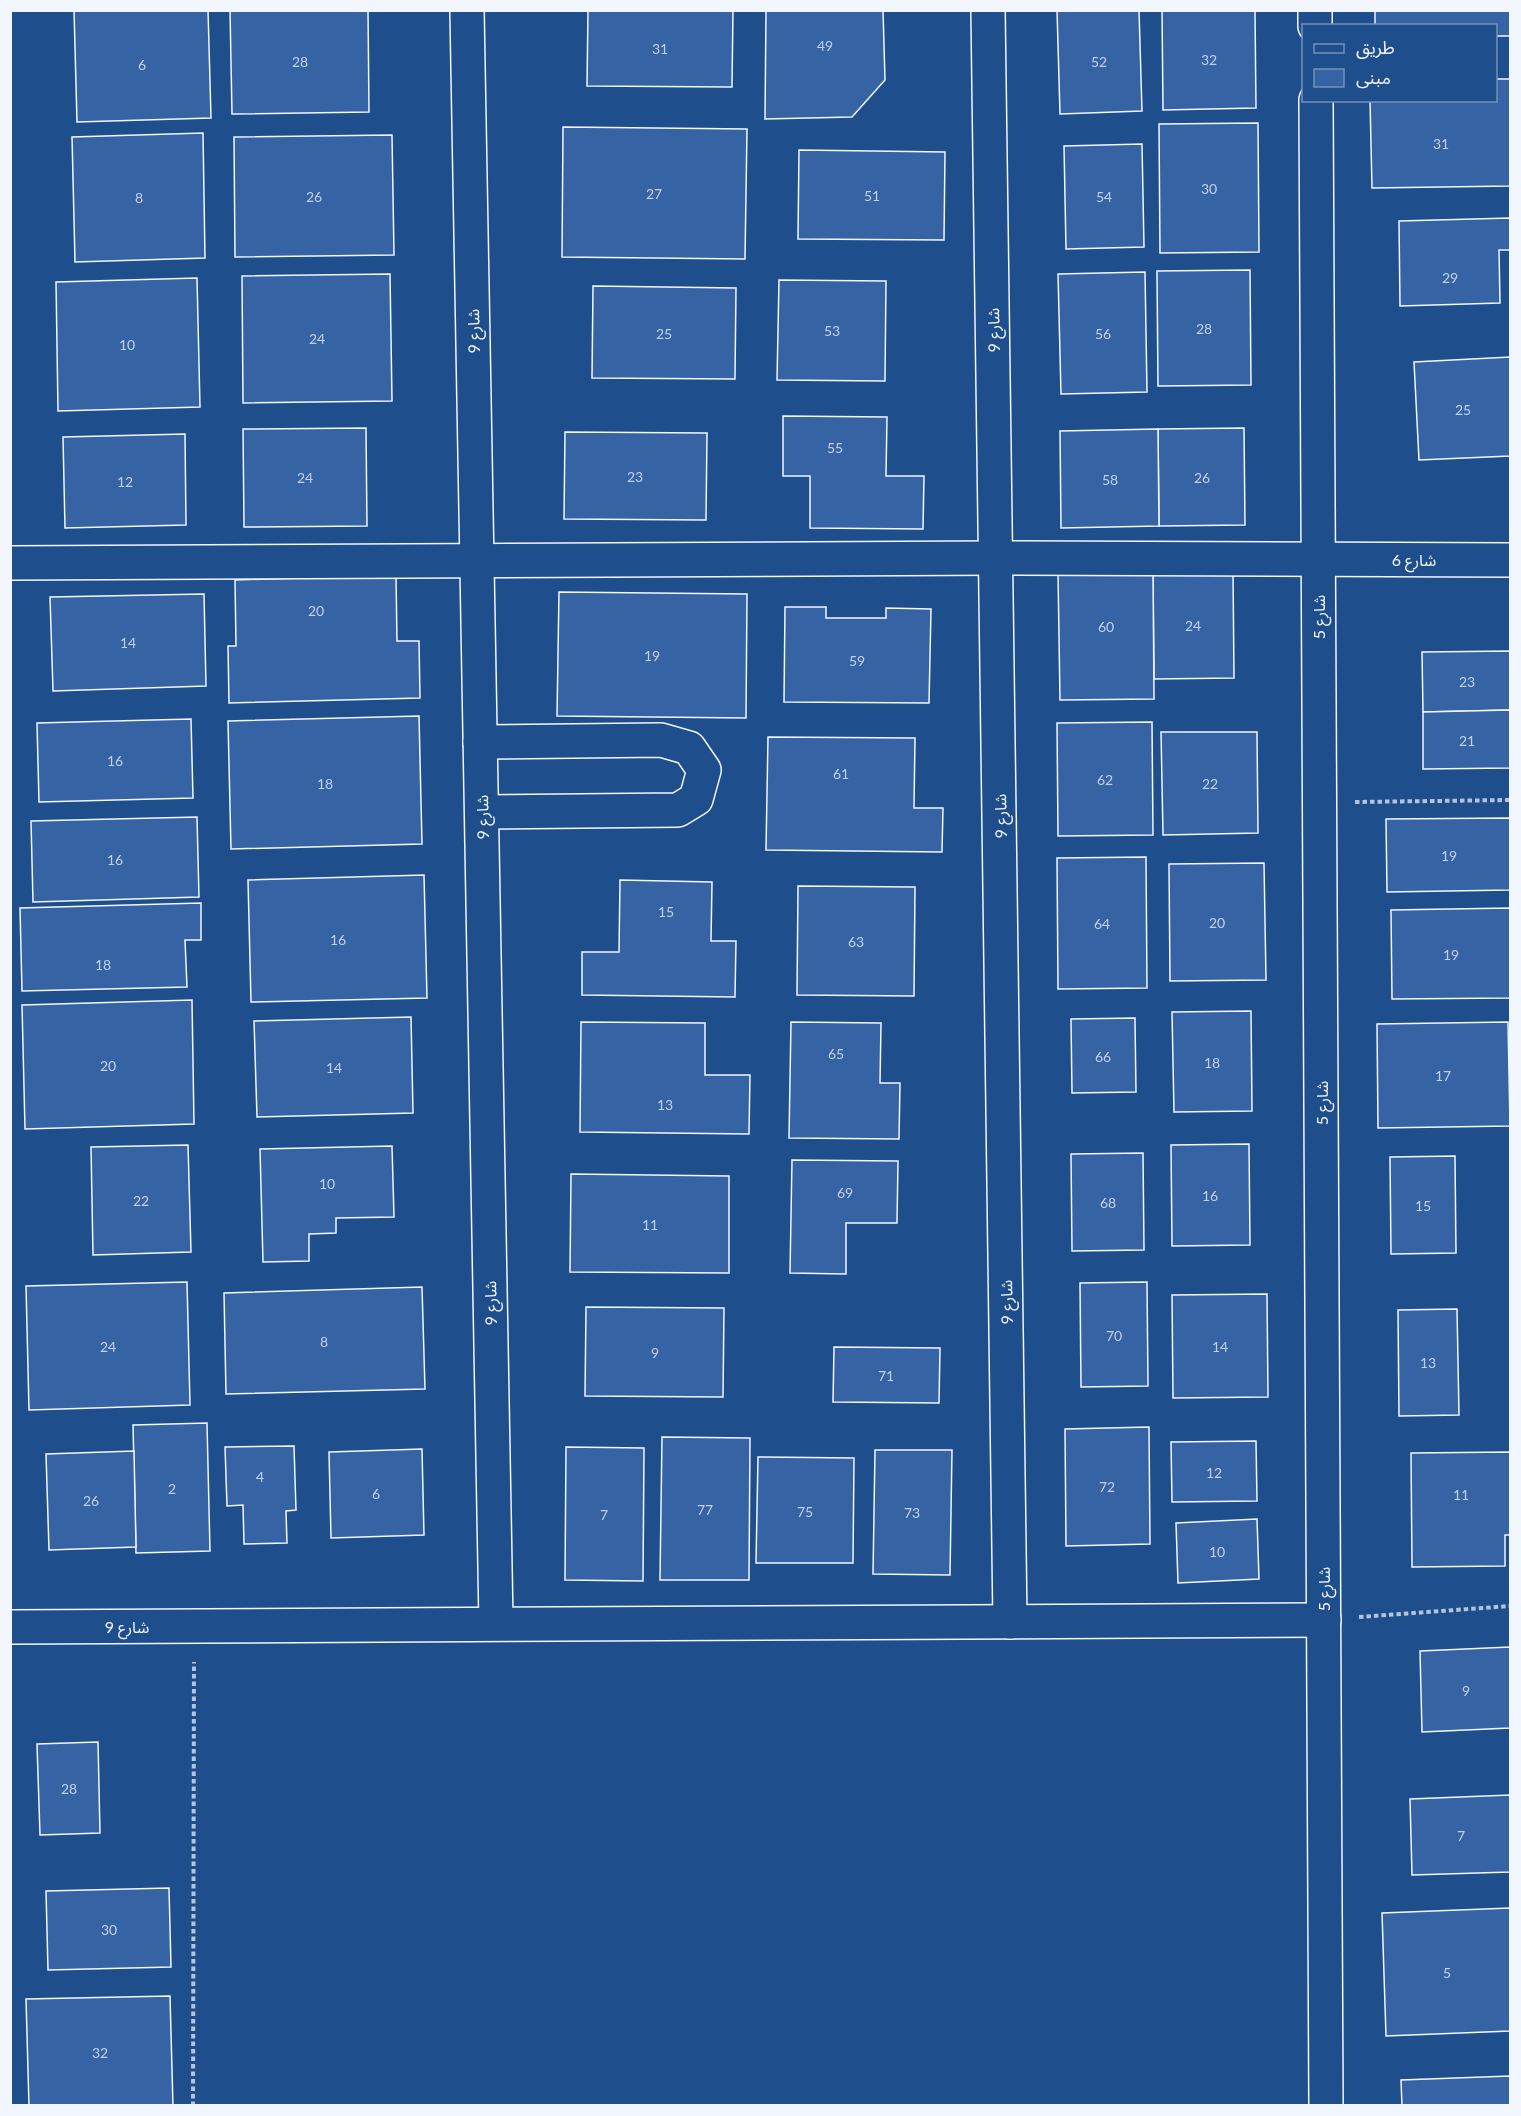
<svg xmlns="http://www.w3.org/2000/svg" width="1521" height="2116" font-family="Lato,'Noto Sans Arabic',sans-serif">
	<rect width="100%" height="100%" fill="#1f4e8c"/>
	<g fill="#3563a3" stroke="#f2f6ff" stroke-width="1.5">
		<path d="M74,10h134l3,108 -134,4z"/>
		<path d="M230,10h138l1,102 -137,2z"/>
		<path d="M588,10h145l-1,77 -145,-1z"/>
		<path d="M766,10h117l2,70 -33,37 -87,2z"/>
		<path d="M1057,10h82l3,101 -82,3z"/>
		<path d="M1162,10h93l1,98 -93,2z"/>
		<path d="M1375,10h135v26h-14v-10h-121z"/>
		<path d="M1496,79h14v107l-138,2 -2,-88h126z"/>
		<path d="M1258,123l1,129 -99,1 -1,-129z"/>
		<path d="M563,127l184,2 -2,130 -183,-2z"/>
		<path d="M203,133l2,125 -130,4 -3,-125z"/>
		<path d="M392,135l2,120 -159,2 -1,-120z"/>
		<path d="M1142,144l2,103 -78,2 -2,-103z"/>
		<path d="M799,150l146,2 -1,88 -146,-1z"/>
		<path d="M1510,218v32h-11l1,53 -100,3 -1,-85z"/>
		<path d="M1250,270l1,115 -93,1 -1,-115z"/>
		<path d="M1145,272l2,120 -86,2 -3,-120z"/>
		<path d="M390,274l2,127 -149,2 -1,-127z"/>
		<path d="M197,278l3,129 -142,4 -2,-129z"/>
		<path d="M779,280l107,1 -1,100 -108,-1z"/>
		<path d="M593,286l143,2 -1,91 -143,-1z"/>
		<path d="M1510,357v99l-91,4 -5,-98z"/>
		<path d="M783,416l104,1 -1,59h38l-1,53 -113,-1v-52h-27z"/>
		<path d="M366,428l1,98 -123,1 -1,-98z"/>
		<path d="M1244,428l1,97 -86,1 -1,-97z"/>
		<path d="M1158,429l1,97 -98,2 -1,-97z"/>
		<path d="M565,432l142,1 -1,87 -142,-1z"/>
		<path d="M185,434l1,91 -121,3 -2,-91z"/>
		<path d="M1233,570l1,108 -80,1 -1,-107z"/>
		<path d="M1153,572l1,127 -94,1 -2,-127z"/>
		<path d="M396,575l1,66h22l1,57 -191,5 -1,-57h8l-1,-66z"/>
		<path d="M559,592l188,2 -1,124 -189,-2z"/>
		<path d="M204,594l2,92 -153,5 -3,-94z"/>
		<path d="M785,607h41v11h60v-10l45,1 -2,94 -145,-1z"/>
		<path d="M1510,651v59l-87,2 -1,-60z"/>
		<path d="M1510,710v58l-87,1v-57z"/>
		<path d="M419,716l3,128 -191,5 -3,-128z"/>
		<path d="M191,719l2,79 -154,4 -2,-79z"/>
		<path d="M1152,722l1,113 -95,1 -1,-113z"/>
		<path d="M1161,732h96l1,101 -95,2z"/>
		<path d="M768,737l147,1 -1,70h29l-1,44 -176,-2z"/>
		<path d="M197,817l2,80 -166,5 -2,-81z"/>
		<path d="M1510,818v72l-123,2 -1,-73z"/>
		<path d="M1146,857l1,131 -89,1 -1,-131z"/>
		<path d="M1264,863l2,117 -96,1 -1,-117z"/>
		<path d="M424,875l3,123 -176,4 -3,-122z"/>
		<path d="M620,880l92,2 -1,59h25l-1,56 -153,-2v-43h37z"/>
		<path d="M798,886l117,1 -1,109 -117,-1z"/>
		<path d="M201,903v37h-16l2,47 -165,4 -2,-83z"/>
		<path d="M1510,908v90l-118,1 -1,-89z"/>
		<path d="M192,1000l2,124 -169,5 -3,-124z"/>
		<path d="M1251,1011l1,100 -78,1 -2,-100z"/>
		<path d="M411,1017l2,96 -156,4 -3,-96z"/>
		<path d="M1135,1018l1,74 -64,1 -1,-74z"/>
		<path d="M581,1022l124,1v52h45l-1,59 -169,-2z"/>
		<path d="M791,1022l90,1 -1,60h20l-1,56 -110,-1z"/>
		<path d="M1508,1022l2,104 -132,2 -1,-104z"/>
		<path d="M1249,1144l1,101 -78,1 -1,-101z"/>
		<path d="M188,1145l3,107 -98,3 -2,-108z"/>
		<path d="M392,1146l2,71 -58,1v15l-27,1v27l-46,1 -3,-113z"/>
		<path d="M1143,1153l1,97 -72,1 -1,-97z"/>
		<path d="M1455,1156l1,97 -65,1 -1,-97z"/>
		<path d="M792,1160l106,1 -1,62h-51v51l-56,-1z"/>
		<path d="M571,1174l158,2v97l-159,-1z"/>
		<path d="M187,1282l3,123 -161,5 -3,-124z"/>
		<path d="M1147,1282l1,104 -67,1 -1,-104z"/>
		<path d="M422,1287l3,102 -199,5 -2,-101z"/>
		<path d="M1267,1294l1,103 -95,1 -1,-103z"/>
		<path d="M586,1307l138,1 -1,89 -138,-1z"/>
		<path d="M1457,1309l2,106 -60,1 -1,-106z"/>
		<path d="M834,1347l106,1 -1,55 -106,-1z"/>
		<path d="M207,1423l3,128 -74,2 -3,-128z"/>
		<path d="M1149,1427l1,117 -84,2 -1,-117z"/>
		<path d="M662,1437l88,1 -1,142h-89z"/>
		<path d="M1256,1441l1,60 -85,1 -1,-60z"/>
		<path d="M294,1446l2,64 -10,1 1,32 -43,1 -1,-39 -16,1 -2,-59z"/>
		<path d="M566,1447l78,1 -1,133 -78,-1z"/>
		<path d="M422,1449l2,86 -93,3 -2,-86z"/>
		<path d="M875,1450h77l-2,125 -77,-1z"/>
		<path d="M134,1451l2,96 -87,3 -3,-96z"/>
		<path d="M1510,1452v83h-5v31l-93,1 -1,-114z"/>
		<path d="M758,1457l96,1 -1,105h-97z"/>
		<path d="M1257,1519l2,60 -81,4 -2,-60z"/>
		<path d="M1510,1647v81l-88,4 -2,-81z"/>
		<path d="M98,1742l2,91 -60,2 -3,-91z"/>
		<path d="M1510,1795v77l-98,3 -2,-76z"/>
		<path d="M169,1888l2,79 -123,3 -2,-79z"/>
		<path d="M1510,1908v123l-124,5 -4,-123z"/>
		<path d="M170,1996l3,110h-144l-3,-107z"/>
		<path d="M1510,2076v30h-108l-1,-26z"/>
	</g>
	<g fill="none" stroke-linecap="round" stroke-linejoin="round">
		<defs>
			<g id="minor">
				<path d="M467,10l29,1613"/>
				<path d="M988,10l22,1612"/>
				<path d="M1315,10v16"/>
				<path d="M1316,100l10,2006"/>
				<path d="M10,563l986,-5 514,2"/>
				<path d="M480,742l181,-2 28,8 15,22 -8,29 -18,11 -196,2"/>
				<path d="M10,1627l1314,-7"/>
			</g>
		</defs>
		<use href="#minor" stroke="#f2f6ff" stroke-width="36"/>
		<g stroke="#b3c4dc" stroke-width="4" stroke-dasharray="4.5 3" stroke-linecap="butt">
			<path d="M1355,802l155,-2"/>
			<path d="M1359,1617l151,-11"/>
			<path d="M193,2106l1,-444"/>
		</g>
		<use href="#minor" stroke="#1f4e8c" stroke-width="33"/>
	</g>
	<g text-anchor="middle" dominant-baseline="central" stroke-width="4.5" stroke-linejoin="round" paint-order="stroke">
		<g font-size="14" fill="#c3d1e8">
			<text x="825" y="45">49</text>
			<text x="660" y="48">31</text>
			<text x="1209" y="59">32</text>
			<text x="300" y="61">28</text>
			<text x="1099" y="61">52</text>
			<text x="142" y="64">6</text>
			<text x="1441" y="143">31</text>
			<text x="1209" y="188">30</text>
			<text x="654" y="193">27</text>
			<text x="872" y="195">51</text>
			<text x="314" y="196">26</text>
			<text x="1104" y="196">54</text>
			<text x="139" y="197">8</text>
			<text x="1450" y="277">29</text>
			<text x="1204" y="328">28</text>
			<text x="832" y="330">53</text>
			<text x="664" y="333">25</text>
			<text x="1103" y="333">56</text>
			<text x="317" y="338">24</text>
			<text x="127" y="344">10</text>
			<text x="1463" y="409">25</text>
			<text x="835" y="447">55</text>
			<text x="635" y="476">23</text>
			<text x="305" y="477">24</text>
			<text x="1202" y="477">26</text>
			<text x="1110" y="479">58</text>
			<text x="125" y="481">12</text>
			<text x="316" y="610">20</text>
			<text x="1193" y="625">24</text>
			<text x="1106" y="626">60</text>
			<text x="128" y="642">14</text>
			<text x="652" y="655">19</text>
			<text x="857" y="660">59</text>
			<text x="1467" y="681">23</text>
			<text x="1467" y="740">21</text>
			<text x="115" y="760">16</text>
			<text x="841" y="773">61</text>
			<text x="1105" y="779">62</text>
			<text x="325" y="783">18</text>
			<text x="1210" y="783">22</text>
			<text x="1449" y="855">19</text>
			<text x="115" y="859">16</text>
			<text x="666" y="911">15</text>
			<text x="1217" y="922">20</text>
			<text x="1102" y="923">64</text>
			<text x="338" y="939">16</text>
			<text x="856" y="941">63</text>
			<text x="1451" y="954">19</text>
			<text x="103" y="964">18</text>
			<text x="836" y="1053">65</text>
			<text x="1103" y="1056">66</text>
			<text x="1212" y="1062">18</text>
			<text x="108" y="1065">20</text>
			<text x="334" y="1067">14</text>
			<text x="1443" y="1075">17</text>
			<text x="665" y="1104">13</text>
			<text x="327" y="1183">10</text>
			<text x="845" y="1192">69</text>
			<text x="1210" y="1195">16</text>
			<text x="141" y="1200">22</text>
			<text x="1108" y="1202">68</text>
			<text x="1423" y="1205">15</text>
			<text x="650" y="1224">11</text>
			<text x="1114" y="1335">70</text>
			<text x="324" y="1341">8</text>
			<text x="108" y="1346">24</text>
			<text x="1220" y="1346">14</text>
			<text x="655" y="1352">9</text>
			<text x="1428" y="1362">13</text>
			<text x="886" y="1375">71</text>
			<text x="1214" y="1472">12</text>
			<text x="260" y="1476">4</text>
			<text x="1107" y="1486">72</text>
			<text x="172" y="1488">2</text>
			<text x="376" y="1493">6</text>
			<text x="1461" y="1494">11</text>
			<text x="91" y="1500">26</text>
			<text x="705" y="1509">77</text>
			<text x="805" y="1511">75</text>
			<text x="912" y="1512">73</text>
			<text x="604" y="1514">7</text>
			<text x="1217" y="1551">10</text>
			<text x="1466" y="1690">9</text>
			<text x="69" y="1788">28</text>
			<text x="1461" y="1835">7</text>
			<text x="109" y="1929">30</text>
			<text x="1447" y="1972">5</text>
			<text x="100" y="2052">32</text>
		</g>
		<g font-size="16" fill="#f2f6ff" stroke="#1f4e8c">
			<text transform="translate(993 330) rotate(-91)">شارع 9</text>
			<text transform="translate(473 331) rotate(-91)">شارع 9</text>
			<text x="1414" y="559">شارع 6</text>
			<text transform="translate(1318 617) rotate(-90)">شارع 5</text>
			<text transform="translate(1000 816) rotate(-91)">شارع 9</text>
			<text transform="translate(482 817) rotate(-91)">شارع 9</text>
			<text transform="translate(1321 1103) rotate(-90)">شارع 5</text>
			<text transform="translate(1006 1302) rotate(-91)">شارع 9</text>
			<text transform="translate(490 1303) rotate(-91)">شارع 9</text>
			<text transform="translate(1323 1589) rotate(-90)">شارع 5</text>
			<text x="127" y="1626">شارع 9</text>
		</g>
	</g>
	<rect width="1521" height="2116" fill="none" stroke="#f2f6ff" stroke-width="24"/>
	<rect x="1302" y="24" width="195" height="78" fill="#1f4e8c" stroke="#7391ba" stroke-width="1.5"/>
	<rect x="1314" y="44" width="30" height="9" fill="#1f4e8c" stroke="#7391ba" stroke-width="1.5"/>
	<text x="1356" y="54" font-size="18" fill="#f2f6ff">طريق</text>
	<rect x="1314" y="69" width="30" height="18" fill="#3563a3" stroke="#7391ba" stroke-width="1.5"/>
	<text x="1356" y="84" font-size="18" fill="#f2f6ff">مبنى</text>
</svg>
